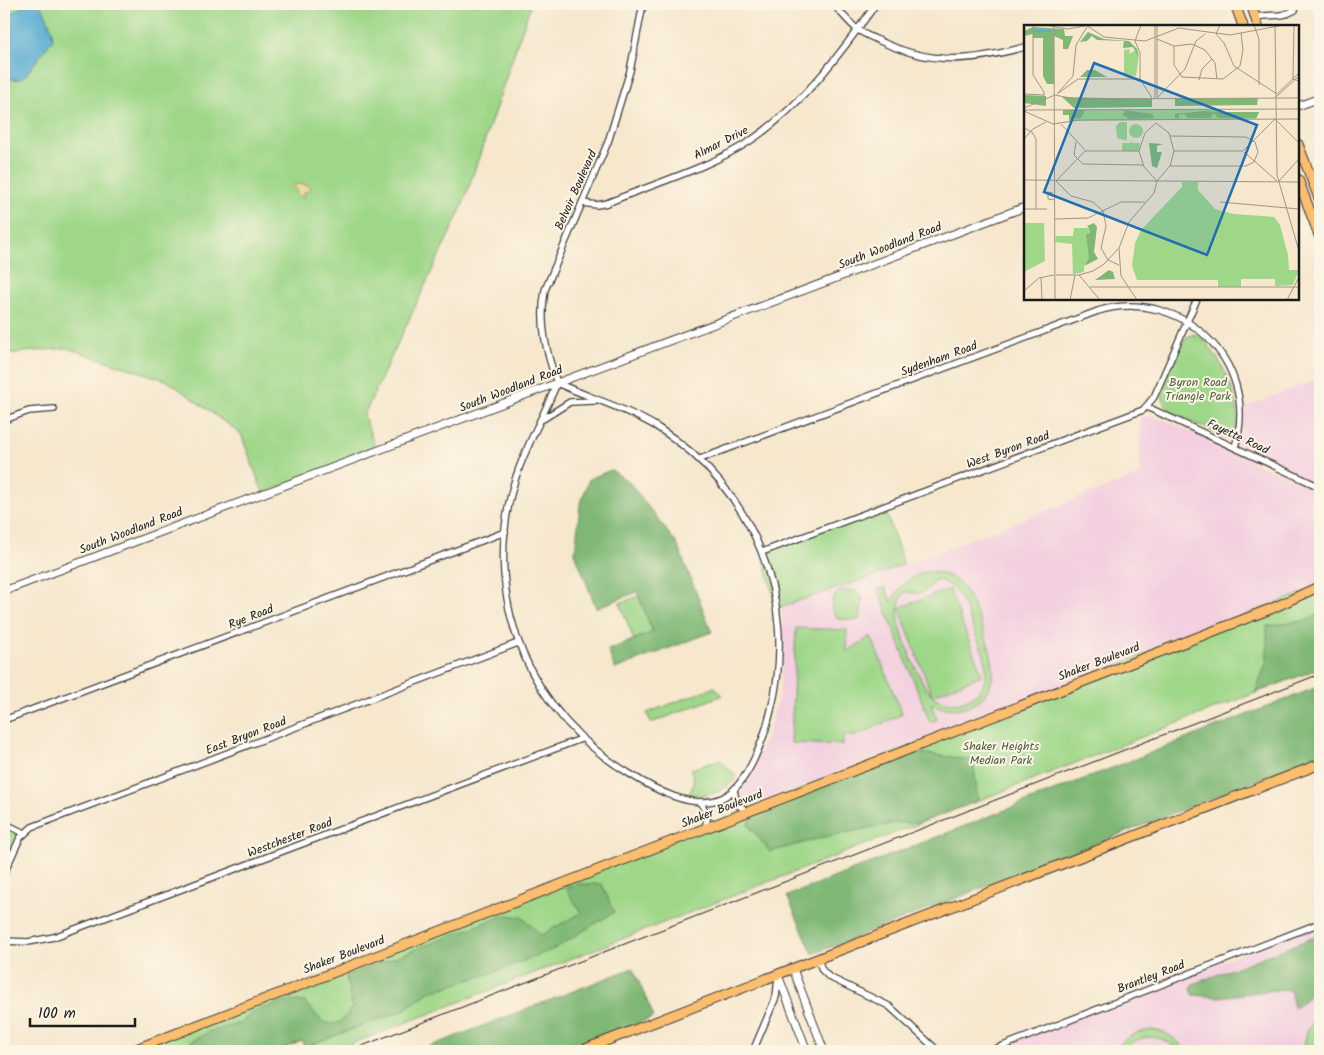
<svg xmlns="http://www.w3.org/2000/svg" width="1324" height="1055" font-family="Kalam,sans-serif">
	<rect width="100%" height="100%" fill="#fcf5e5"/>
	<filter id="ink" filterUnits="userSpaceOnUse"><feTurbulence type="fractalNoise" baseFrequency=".02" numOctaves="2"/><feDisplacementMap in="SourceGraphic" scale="10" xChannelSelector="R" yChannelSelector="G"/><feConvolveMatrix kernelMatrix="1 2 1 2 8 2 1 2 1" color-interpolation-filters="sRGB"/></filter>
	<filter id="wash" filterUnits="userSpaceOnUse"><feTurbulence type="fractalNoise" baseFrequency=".0096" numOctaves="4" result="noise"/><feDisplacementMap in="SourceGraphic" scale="20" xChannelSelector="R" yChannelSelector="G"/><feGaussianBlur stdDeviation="1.12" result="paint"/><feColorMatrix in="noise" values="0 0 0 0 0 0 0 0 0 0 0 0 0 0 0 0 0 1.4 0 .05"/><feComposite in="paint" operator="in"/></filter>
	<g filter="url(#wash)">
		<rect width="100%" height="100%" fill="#f6e7cd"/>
		<g fill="#f3cfdf">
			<path d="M1320,378v109l-85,-40 5,-38z"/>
			<path d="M1140,417h13l12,3 155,72v91l-23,12 -548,212 -7,-4 -4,-10 30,-59 11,-40 5,-43 -3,-44 90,-30 269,-102z"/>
			<path d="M1320,923v128h-330z"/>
		</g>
		<g fill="#9fd789" stroke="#5e7a52" fill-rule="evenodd">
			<path d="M4,4h527l-69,203 -98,208 12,36 -113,42 -22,-59 -73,-53 -101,-33 -63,6z"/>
			<path d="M1194,334c25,10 62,93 32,103l-57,-25c-18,-21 6,-53 16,-74z"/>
			<path d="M884,507l20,57 -33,13 -94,31 -15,-56z"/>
			<path d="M925,572c13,0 25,2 35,12 12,12 35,71 33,88 -2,33 -35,44 -62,32l6,16 -7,2 -52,-133 7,-2 6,15c9,-15 16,-24 34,-30zM936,579c24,7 29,29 37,49 5,13 13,27 13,40 2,28 -31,45 -53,28 -12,-9 -36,-68 -35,-83 0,-8 3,-15 7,-21 19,2 19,3 31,-13z"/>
			<path d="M1320,586v82l-987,383h-27l-4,-10 -25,10h-145z"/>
			<path d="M949,589l33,86 -50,20 -33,-87z"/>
			<path d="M843,590l12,1 7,6 -1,19 -3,4 -19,-1c-12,-8 -9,-24 4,-29z"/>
			<path d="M639,596l14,37 -19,7 -14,-37z"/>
			<path d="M796,628l51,2v22l24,-16 31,78 -46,22h-13v9l-52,-2z"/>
			<path d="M715,687l8,8 -72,28 -4,-10z"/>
			<path d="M720,760l17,17c-13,15 -28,21 -48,18l5,-13 -3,-13z"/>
			<path d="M4,823l20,10 -20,40z"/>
			<path d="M1320,1014v37h-17l4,-21z"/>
			<path d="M1152,1030c14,1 26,9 33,21h-8c-9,-13 -28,-18 -42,-10 -9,4 -10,10 -20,10 8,-13 21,-20 37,-21z"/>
		</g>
		<g fill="#7fb875" stroke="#4e6a48">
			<path d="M611,470l18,12 48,62 35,88 -97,37 -7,-19 45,-18 -16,-40 -41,16 -21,-55 5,-48 9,-26z"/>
			<path d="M1320,612v56l-65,25 12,-33v-34l41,-6z"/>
			<path d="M1320,686v70l-507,198 -26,-58z"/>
			<path d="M913,752l60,8 5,41 -59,22h-24l-71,14 -54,15 -22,-27 7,-13z"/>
			<path d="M578,884h24l12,28 -60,37 -59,23 -66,20 -27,19 -97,36 -3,-6 -25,10h-103l34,-19 32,-9 16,-13 35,-9 14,1 17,20c18,4 19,0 30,-14l-6,-32 159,-61 17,2 19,18 40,-22 -15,-25z"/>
			<path d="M1320,935v53l-26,20 -4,-17 -6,-2 -66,8 -25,-2 -2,-6 2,-5z"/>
			<path d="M633,968l21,49 -87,34h-149z"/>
		</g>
		<path fill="#eeda9e" stroke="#857b5d" d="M297,184l11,1 2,5 -6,2 1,5 -6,-1 -6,-10z"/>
		<path fill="#58acd4" stroke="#3a6478" d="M26,4h11l7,6 8,20 1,9 -28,37c-6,5 -12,4 -19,1l-1,-3 -1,-55z"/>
	</g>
	<g filter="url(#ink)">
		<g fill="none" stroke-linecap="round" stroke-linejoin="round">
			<defs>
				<g id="minor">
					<path d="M833,4c8,8 15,18 24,25 6,5 16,9 23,12 52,25 92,20 145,6"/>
					<path d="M1255,17c18,-4 24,2 40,-7l-2,-6"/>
					<path d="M582,203l15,2 10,-2c46,-19 102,-35 143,-62 51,-34 91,-88 126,-137"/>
					<path d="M557,383c33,15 69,25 100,44 96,60 142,173 114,283 -6,26 -23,76 -49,88 -29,13 -68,-9 -92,-24 -99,-59 -146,-168 -119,-280 10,-40 31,-74 46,-111z"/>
					<path d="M557,383c-11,-31 -18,-60 -12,-93l63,-148 22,-71 13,-67"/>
					<path d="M1147,407l173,80"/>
					<path d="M543,419l27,-17 24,-1"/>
					<path d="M4,420l25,-9 25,-2"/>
					<path d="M700,459l398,-148c83,-25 163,51 137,136"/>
					<path d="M762,552l381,-142 11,-13 43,-98"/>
					<path d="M4,720l501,-188"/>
					<path d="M734,790l3,14 11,8"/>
					<path d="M700,802l8,13 -3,14"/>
					<path d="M4,823l20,10"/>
					<path d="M4,873l16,-35 12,-11 486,-184"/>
					<path d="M4,941l24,1 26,-5 527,-198"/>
					<path d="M818,959l4,11 7,7 60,29 49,45"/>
					<path d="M753,1051l23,-54 2,-19"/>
					<path d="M990,1051l330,-128"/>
				</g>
				<g id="tertiary">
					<path d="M1298,106l22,-8"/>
					<path d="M4,591l1021,-384"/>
					<path d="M793,969l31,82"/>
					<path d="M778,975l29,76"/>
				</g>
				<g id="primary">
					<path d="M1235,4l8,22"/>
					<path d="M1251,4l7,22"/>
					<path d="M1298,144l22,57"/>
					<path d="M1298,179l22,59"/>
					<path d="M131,1051l1142,-443 47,-22"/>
					<path d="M580,1051l740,-287"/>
				</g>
			</defs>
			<use href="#minor" stroke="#3d3a37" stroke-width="8"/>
			<use href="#tertiary" stroke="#3d3a37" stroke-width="9"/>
			<use href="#primary" stroke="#3d3a37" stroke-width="11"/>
			<use href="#minor" stroke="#fff" stroke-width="5.5"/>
			<use href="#tertiary" stroke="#fff" stroke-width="7"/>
			<use href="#primary" stroke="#fbbd6e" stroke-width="9"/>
			<path stroke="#1c1c1c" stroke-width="1" d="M349,1051l971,-377"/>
		</g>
	</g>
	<g text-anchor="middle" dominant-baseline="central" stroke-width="4" stroke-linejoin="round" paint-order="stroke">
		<g font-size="12" fill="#1c1c1c" stroke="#fcf5e5">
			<text transform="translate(721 143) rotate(-27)">Almar Drive</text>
			<text transform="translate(576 190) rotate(-66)">Belvoir Boulevard</text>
			<text transform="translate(890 246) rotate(-21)">South Woodland Road</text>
			<text transform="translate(939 359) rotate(-20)">Sydenham Road</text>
			<text transform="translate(511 389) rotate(-21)">South Woodland Road</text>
			<text transform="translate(1238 437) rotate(25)">Fayette Road</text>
			<text transform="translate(1008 450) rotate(-20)">West Byron Road</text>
			<text transform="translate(131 531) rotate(-21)">South Woodland Road</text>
			<text transform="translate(251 617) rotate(-21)">Rye Road</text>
			<text transform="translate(1099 662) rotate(-21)">Shaker Boulevard</text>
			<text transform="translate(246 736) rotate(-21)">East Bryon Road</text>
			<text transform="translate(722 809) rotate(-21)">Shaker Boulevard</text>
			<text transform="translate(290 838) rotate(-21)">Westchester Road</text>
			<text transform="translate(344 955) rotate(-21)">Shaker Boulevard</text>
			<text transform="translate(1151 977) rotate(-21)">Brantley Road</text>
		</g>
		<g font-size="12" fill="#4a5d42" stroke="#fcf5e5">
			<text x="1198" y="382">Byron Road<tspan x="1198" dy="14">Triangle Park</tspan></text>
			<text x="1001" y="746">Shaker Heights<tspan x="1001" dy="14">Median Park</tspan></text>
		</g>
	</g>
	<g transform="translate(1024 25)">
		<rect width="275" height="275" fill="#f6e7cd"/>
		<path d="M106,24l-1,5 7,-4 2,4v8h-5h5l-2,14 -12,-1v-25zM45,85h150v2h40l-3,7 -187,2zM96,97h7v19l-10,-3 -1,-12zM105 106a7 7 0 1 1 14 0a7 7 0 1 1-14 0ZM107,113l1,5h8l-1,8h-17v-8h9zM158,157h16v8l17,19 19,5 40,3 6,8 8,30 1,15h10l-6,15 -18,1v-7h-34v8h-23v-7h-81l-5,-14 3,-23 6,-13 41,-43zM0,198h20l1,38 -21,11zM50,203h16v5l-3,1 3,24 -6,7v7l-11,2 -1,-30 -17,-2 1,-6h17z" fill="#9fd789"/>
		<path d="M9,2l31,2 1,7h8l-5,13h-5v-9l-9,-4v48h-7l-4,-8v-38h-10v-4l-9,2v-5zM64,7l16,7 25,2 8,8 2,9 -6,-11 -10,1 1,-7 -27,-1 -5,-4 -5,5 -7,1zM63,45h8l12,7h-27zM0,70l22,1v10l-22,-3zM38,72l90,2v8l-78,1zM234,73l-1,7 -82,1v-7zM39,85h22l-4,8 -12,2v-5h-6zM101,85l27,4 2,4 -24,1 -7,-4zM181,86l14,1h40l-3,6h-38l-4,-5 -4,5h-22l-4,-4 -5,1v4l-4,-1v-4zM125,118l14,1 -6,2v6h5l-5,16 -5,-2zM70,198l3,4 -3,25 4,7 -14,7 5,-8 -3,-24 4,-1v-4l-3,-3zM85,245l4,2 2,7 -20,1z" fill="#7fb875"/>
		<path fill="none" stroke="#58acd4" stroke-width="2.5" d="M10,6h17"/>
		<path fill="none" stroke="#9f9686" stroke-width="1" d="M9,0v50l11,17v6M21,0l23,4 22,-4M30,0l1,275M62,0l18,12 41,4 34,-13 51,7 54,-10M117,0l-6,16 5,12v26l12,19M131,0v73M196,0l-4,9 8,9 10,23 43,28M230,0l5,14v46M251,0l2,150 22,76M270,0l-1,54 6,2M133,14l17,7 18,-2 13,6 10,13 2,16M150,21v19l8,12 41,2 17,-13 3,-16 -2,-17M175,55l3,-11 10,-10M34,68l15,-17 3,-31 11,-18M0,69l20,1M33,69l21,-15h62M253,69l22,-21M133,72v-72M252,72l23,-21M133,73l28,-29 11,-28 9,-7M0,83l31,-13 20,4 224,-1M0,85l274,-1M0,86l29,13 26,-4 220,-1M132,98l13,10 5,18 -4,15 -13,15 -13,-14 -5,-16 6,-18zM37,99l24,26M0,103l8,4 4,7v70M0,114l9,-10 13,-7M52,117l-2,13 9,9 60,1M150,126h69l32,-32 24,24M220,127l33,29M146,141h76l8,-4 4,-10 -3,-10 -9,-5 -76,-1M0,155l275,2M32,156l15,15 22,6 10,9 3,15 -5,22 7,12 11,5M32,156l29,-30h54M255,156l20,-22M29,168l-5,-1v7l7,1M196,177l79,7M0,184h23M31,194l33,-1 33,-16h24M32,250h23l14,-4 11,-7 14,-15M55,250l21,25M17,252l1,23M66,262h209M0,266l15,-13 15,-3M46,275l5,-25M113,275l-16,-24 -2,-28 10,-26 25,-29 3,-12M263,275l12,-23"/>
		<path fill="#1f6fb2" fill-opacity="0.15" stroke="#1f6fb2" stroke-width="2.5" d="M70,38l163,62 -50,130 -163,-63z"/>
		<rect width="275" height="275" fill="none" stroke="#1c1c1c" stroke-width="2.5"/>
	</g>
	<rect width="1324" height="1055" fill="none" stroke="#fcf5e5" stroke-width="20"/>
	<path d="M30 1018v8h105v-8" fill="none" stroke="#1c1c1c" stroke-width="2.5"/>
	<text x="38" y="1018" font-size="15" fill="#1c1c1c" stroke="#fcf5e5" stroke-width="4" paint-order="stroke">100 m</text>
</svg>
